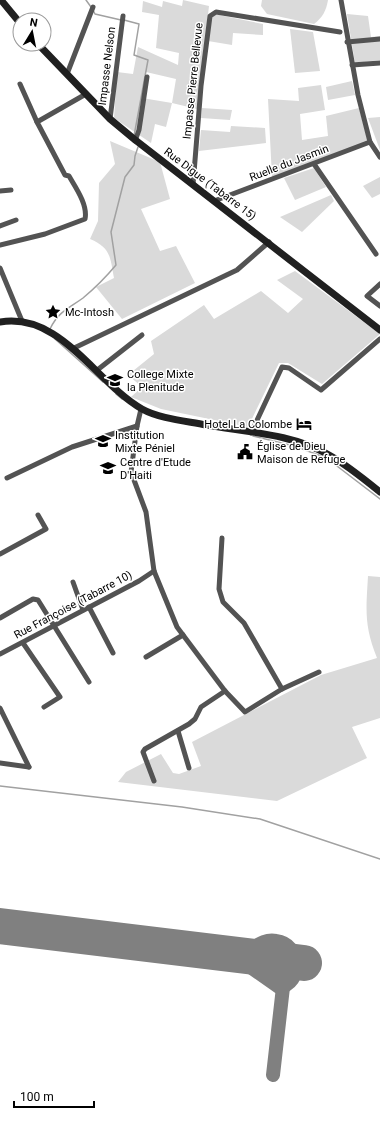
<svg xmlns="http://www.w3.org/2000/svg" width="380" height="1121" font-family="Roboto,sans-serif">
	<rect width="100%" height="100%" fill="#fff"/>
	<g fill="#dadada">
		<path d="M183,0l26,6 -12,103 -25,-6 4,-24 -30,-7 -4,26 30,5 -6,24 -11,-3 -4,19 -37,-25 3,-46 16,2 5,-27 40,18 1,-12 -23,-5 3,-33 -17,-3 1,-11 19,6 1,-6 19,5z"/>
		<path d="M262,0h66c-2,11 -5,17 -14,24l-47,-10 -6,-8z"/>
		<path d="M214,14l49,10v11l-30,-2 -1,12 -24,-4 3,-25z"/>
		<path d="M347,14l21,2 3,21 9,-1v24l-25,3z"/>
		<path d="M290,29l23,3 7,39 -25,2z"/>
		<path d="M352,81l3,14 -27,5 -2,-13z"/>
		<path d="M321,85l4,25 -25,4 2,26 26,-4 -2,-20 33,-8 9,34 -96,35 -4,-78 31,2 -1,-13z"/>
		<path d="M202,108l30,2 -2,10 -29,-2z"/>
		<path d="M380,117v33l-12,-32z"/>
		<path d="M231,126l34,2 1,15 -67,8 2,-21 29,2z"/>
		<path d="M110,141l50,21 10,37 -29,10 19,42 16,-5 19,37 -73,36 -26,-32 18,-9c-4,-21 -3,-30 -24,-39l8,-18 1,-38 16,-19z"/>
		<path d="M314,168l12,19 -31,13 -11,-22z"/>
		<path d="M380,177v17l-8,4 -9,-12z"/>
		<path d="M331,195l3,6 -32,31 -22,-15z"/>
		<path d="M295,271l85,63 -58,50 -34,-21h-9l-31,64 -87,-18 -30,-12 11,-10 -14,-12 26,-21 -3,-13 53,-36 10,14 47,-28 27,22 15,-14 -26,-19z"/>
		<path d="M368,576l12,1v141l-28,9 15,31 -90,43 -159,-19 8,-10 35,-18 12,19 6,1 22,-8 -9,-24 129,-67 56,-17c-13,-33 -11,-47 -9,-82z"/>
	</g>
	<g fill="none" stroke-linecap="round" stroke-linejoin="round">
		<g stroke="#a1a1a1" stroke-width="1.5">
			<path d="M86,0l5,7"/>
			<path d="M93,10l2,4 26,6"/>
			<path d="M124,20l15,4 -5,31 14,5 -14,76"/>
			<path d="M50,329c8,-17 18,-20 33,-31 12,-10 23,-21 33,-33l-5,-33 14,-55 9,-12 1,-9 3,-9"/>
			<path d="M55,339l48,43"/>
			<path d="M116,394l6,5"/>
			<path d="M253,436l41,10 30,11"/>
			<path d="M333,463l47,36"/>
			<path d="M0,786l182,21 78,12 120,40"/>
		</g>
		<g stroke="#808080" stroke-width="14">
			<path d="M232,954l47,33c24,-3 23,-43 -3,-46 -16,-3 -25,12 -40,14"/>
			<path d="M273,1075l13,-114"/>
		</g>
		<path stroke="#808080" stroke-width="36" d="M0,926l304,37"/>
		<g stroke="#535353" stroke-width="5">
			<path d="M341,0l17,95 12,47 10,15"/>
			<path d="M347,42l33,-3"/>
			<path d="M352,65l28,-2"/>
			<path d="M67,74l26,-67"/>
			<path d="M20,84l17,38"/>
			<path d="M110,119l13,-103"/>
			<path d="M135,141l4,-11 8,-53"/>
			<path d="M314,164l62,90"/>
			<path d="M193,185l8,-99 9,-70 6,-4 124,20"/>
			<path d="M0,191l11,-1"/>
			<path d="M214,201l156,-59"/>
			<path d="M0,226l16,-6"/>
			<path d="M0,245l45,-11 40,-15c3,-14 -9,-31 -16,-43l-4,-1 -28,-53 49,-28"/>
			<path d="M0,268l22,53"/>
			<path d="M380,284l-13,12 13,10"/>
			<path d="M72,349l165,-79 32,-28"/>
			<path d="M96,371l46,-36"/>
			<path d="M141,409l-4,17 -6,46 15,40 8,59 23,56 48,64 20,21 37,-23 37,-17"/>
			<path d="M251,433l31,-66 7,1 32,22 59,-51"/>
			<path d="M7,478l65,-31 65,-21"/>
			<path d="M222,538l-3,51 4,13 21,21 38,66"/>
			<path d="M0,554l46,-25 -8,-14"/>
			<path d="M73,582l10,28"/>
			<path d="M89,607l24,46"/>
			<path d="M0,618l33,-19 5,1 51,82"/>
			<path d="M23,643l37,54 -16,10"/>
			<path d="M0,654l139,-73 15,-10"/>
			<path d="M146,657l37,-22"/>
			<path d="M0,708l29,59"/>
			<path d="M178,731l11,37"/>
			<path d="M0,763l29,4"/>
			<path d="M154,781l-11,-29 2,-3 44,-25 6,-5 6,-12 24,-16"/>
		</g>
		<g stroke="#202020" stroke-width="7">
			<path d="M1,0l19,23"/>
			<path d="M38,44l72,75 24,20 246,191"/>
			<path d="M0,322c61,-10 95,60 142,87 18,10 44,12 64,16 40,7 87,9 123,30 18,10 35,24 51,37"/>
		</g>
	</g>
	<defs>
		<symbol id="sight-bare" viewBox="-9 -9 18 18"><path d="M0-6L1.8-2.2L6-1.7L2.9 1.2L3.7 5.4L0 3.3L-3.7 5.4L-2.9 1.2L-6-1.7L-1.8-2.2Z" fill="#000" stroke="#fff" stroke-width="2.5" paint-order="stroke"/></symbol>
		<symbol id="school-bare" viewBox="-9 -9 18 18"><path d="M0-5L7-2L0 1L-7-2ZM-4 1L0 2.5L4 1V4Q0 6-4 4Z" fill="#000" stroke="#fff" stroke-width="2.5" paint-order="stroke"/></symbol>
		<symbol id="hotel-bare" viewBox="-9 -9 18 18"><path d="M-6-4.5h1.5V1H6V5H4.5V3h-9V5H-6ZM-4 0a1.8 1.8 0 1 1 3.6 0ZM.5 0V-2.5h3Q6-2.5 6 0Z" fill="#000" stroke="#fff" stroke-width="2.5" paint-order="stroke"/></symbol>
		<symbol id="civic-bare" viewBox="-9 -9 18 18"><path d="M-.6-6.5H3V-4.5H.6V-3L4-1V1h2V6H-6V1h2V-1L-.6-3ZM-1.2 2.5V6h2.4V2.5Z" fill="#000" stroke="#fff" stroke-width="2.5" paint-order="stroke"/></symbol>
	</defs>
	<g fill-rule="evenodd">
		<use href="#sight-bare" x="42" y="301" width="22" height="22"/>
		<use href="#school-bare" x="104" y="369" width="22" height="22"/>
		<use href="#hotel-bare" x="293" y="413" width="22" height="22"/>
		<use href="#school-bare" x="92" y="430" width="22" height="22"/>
		<use href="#civic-bare" x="234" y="441" width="22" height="22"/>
		<use href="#school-bare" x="97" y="457" width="22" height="22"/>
	</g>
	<g text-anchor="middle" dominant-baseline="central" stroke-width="3" stroke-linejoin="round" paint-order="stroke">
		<g font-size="11" fill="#000" stroke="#fff">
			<text transform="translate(107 66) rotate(-83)">Impasse Nelson</text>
			<text transform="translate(193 81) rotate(-84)">Impasse Pierre Bellevue</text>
			<text transform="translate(289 163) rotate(-21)">Ruelle du Jasmin</text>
			<text transform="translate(210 184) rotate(37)">Rue Digue (Tabarre 15)</text>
			<text transform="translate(73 605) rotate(-28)">Rue Françoise (Tabarre 10)</text>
		</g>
		<g font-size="11" fill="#000" stroke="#fff" text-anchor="start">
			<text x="65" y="312">Mc-Intosh</text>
			<text x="127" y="374">College Mixte<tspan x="127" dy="13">la Plenitude</tspan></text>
			<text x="292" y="424" text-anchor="end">Hotel La Colombe</text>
			<text x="115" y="435">Institution<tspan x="115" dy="13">Mixte Péniel</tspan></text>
			<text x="257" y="446">Église de Dieu<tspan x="257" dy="13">Maison de Refuge</tspan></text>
			<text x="120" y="462">Centre d'Etude<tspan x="120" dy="13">D'Haiti</tspan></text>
		</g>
	</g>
	<g transform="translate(32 32) rotate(10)"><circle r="19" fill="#ffffff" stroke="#999999"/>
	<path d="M0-3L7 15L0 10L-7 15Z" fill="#000000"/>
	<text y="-6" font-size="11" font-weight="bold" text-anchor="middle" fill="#000000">N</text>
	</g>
	<path d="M14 1101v6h80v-6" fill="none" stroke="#000000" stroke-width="2"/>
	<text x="20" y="1101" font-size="12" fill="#000000" stroke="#ffffff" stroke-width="3" paint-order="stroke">100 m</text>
</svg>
